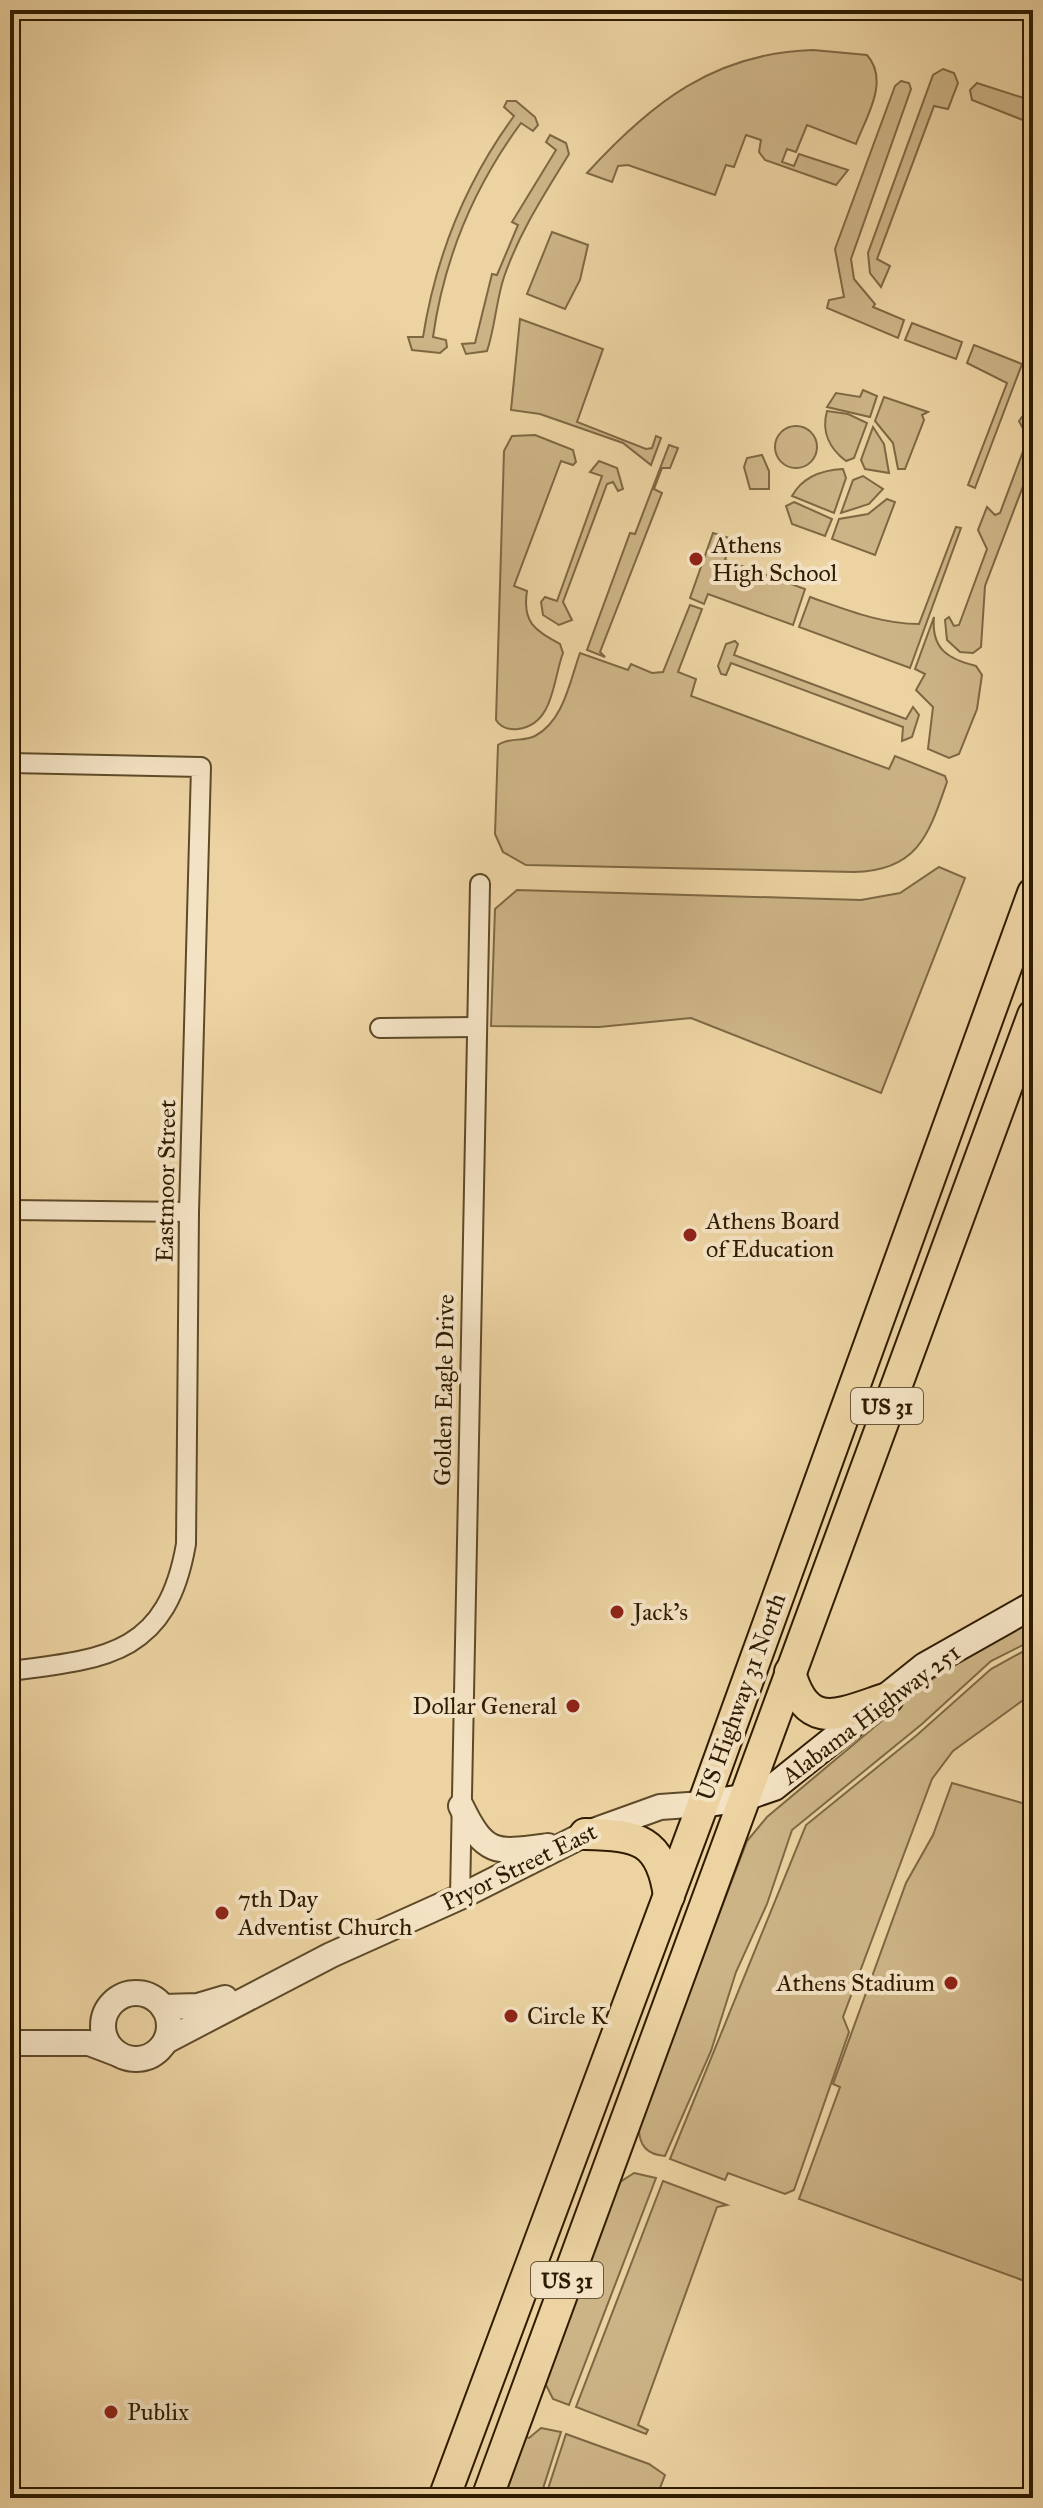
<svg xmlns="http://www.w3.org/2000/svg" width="1043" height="2508" font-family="'IM FELL Great Primer',serif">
	<rect width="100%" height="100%" fill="#edd3a2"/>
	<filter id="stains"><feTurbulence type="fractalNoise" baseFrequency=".0025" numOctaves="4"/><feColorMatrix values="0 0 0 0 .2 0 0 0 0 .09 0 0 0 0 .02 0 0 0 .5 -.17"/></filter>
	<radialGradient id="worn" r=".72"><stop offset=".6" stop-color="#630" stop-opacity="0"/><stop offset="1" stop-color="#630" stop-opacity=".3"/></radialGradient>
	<g fill="#cdb486" stroke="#7e6843" stroke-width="2">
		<path d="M813,50l54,5c23,26 -1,62 -11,89l-49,-19 -11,27 -9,-3 -5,13 12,4 5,-12 49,16 -12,15 -71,-25 -6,-8 2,-12 -15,-5 -12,32 -8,-2 -11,30 -87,-30 -10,1 -6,16 -25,-9c64,-70 127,-120 226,-123z"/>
		<path d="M943,69l11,4 4,10 -10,26 -14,-3 -57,153 13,7 -9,21 -11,-14 -2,-20 65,-178z"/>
		<path d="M901,81l8,2 2,6 -60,170 3,20 21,25 -2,3 31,13 -6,18 -71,-30 2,-8 15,-3 -9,-48 60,-163z"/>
		<path d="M977,83l56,18v23l-61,-24 -2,-10z"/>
		<path d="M507,101h9l19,16 3,8 -5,6 -12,-8c-47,64 -77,135 -88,214l13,3 1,7 -7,6 -28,-3 -4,-13h15c13,-82 42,-154 91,-221l-10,-9z"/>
		<path d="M550,135l16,8 3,11c-25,41 -49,77 -65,123 -8,24 -9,51 -17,74l-21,3 -4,-10 13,-1 17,-69 5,1 21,-50 -6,-3 44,-72 -10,-8z"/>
		<path d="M552,232l36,13 -8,35 -15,29 -38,-15z"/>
		<path d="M520,319l83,30 -26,73 69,27 6,-1 4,-12 5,2 -10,27 -28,-22 -83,-29 -29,-4z"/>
		<path d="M912,323l50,19 -6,17 -51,-19z"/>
		<path d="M974,345l48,19 -47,124 -7,-3 39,-102 -40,-20z"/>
		<path d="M863,390l14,6 -7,21 -43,-10 9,-14 24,4z"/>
		<path d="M884,397l44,15 -6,3 2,5 -19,49h-7l-5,-26 -18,-22z"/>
		<path d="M1033,402v58l-48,126 -4,61 -8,6 -13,-1 -13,-12 -2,-20 4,-3 5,9 5,-1 28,-76 -9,-19 9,-23 8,8 5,-2 28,-75 -9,-17z"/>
		<path d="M827,411l21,3 19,9 -13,35 -8,3c-16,-12 -25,-29 -19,-50z"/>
		<circle cx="796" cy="447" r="21"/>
		<path d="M873,427l11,17 5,29 -24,-4 -4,-9z"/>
		<path d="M535,435l38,15 3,12 -3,3 -12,-4 -47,125 13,5c-5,32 8,39 33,53l3,9c-10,26 -9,72 -45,76 -10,1 -17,-1 -22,-9l8,-269 8,-15z"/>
		<path d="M669,445l9,3 -8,20h-8l-8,21 8,4 -62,159 5,5 -18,-7 43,-117 5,1z"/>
		<path d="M762,455l7,16v18h-19l-6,-22 3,-9z"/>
		<path d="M599,461l18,7 6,21 -5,2 -5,-9 -6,2 -44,118 9,18 -13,5 -16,-10 -2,-13 4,-5 12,4 45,-125 -12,-4z"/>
		<path d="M843,469l3,9 -12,35 -42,-17c11,-20 30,-26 51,-27z"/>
		<path d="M863,476l20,13 -14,15 -28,9 12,-33z"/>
		<path d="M887,499l8,3 -20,53 -43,-16 7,-20 29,-5z"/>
		<path d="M794,502l38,17 -7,17 -33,-12 -6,-18z"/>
		<path d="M956,527l5,1 -51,140 -111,-41 11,-30c37,13 71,27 109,27z"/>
		<path d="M713,533l19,6 -7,21 80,29 -12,36 -85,-31 -4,10 -14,-6z"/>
		<path d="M690,605l12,4 -24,63 18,7 -5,17 198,73 6,-13 50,20 2,6c-18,52 -29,89 -93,90l-328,-7 -23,-13 -8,-18 3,-89c11,-8 25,-3 37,-9 29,-15 35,-56 45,-83l48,17 3,-6 21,9 11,-1z"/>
		<path d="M934,617c-3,32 14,42 42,49l6,9 -5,34 -18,45 -10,4 -21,-9 5,-42 -17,-17 9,-16 -10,-5z"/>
		<path d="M735,641l3,3 -4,11 172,64 7,-12 6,8 -7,22 -10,4 1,-14 -172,-64 -5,12 -5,-1 -3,-8 8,-22z"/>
		<path d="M939,867l26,11 -84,215 -190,-75 -92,9 -108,-1 4,-117 22,-19 344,10 39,-7z"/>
		<path d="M1033,1620v20l-42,21 -69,63 -130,106 -25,74 -31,68 -25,79 -46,105c-19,-1 -27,-12 -26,-31l108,-284 20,-24 161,-135 53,-35z"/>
		<path d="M1033,1646v47l-80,58 -21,28 -89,238 6,15 -55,158 -9,4 -57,-21 -3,7 -55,-21 136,-334 111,-90 74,-66z"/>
		<path d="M952,1783l81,23v478l-234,-85 41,-112 -7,-3 73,-201 27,-48z"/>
		<path d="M634,2173l22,5 -87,227 -16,-6 -8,-16 72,-199z"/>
		<path d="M663,2181l64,24 -10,2 -79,218 10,5 -2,4 -70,-27z"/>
		<path d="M541,2428l20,4 -21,66h-47l24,-64 12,4z"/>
		<path d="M566,2434l83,30 16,11 -9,23h-111z"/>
	</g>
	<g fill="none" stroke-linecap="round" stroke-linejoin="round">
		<defs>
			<g id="minor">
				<path d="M10,763l191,4 -12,445 -3,332c-19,110 -79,115 -176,127"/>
				<path d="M380,1028l96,-1"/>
				<path d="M10,1210l179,2"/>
				<path d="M460,1897l20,-1013"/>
			</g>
			<g id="tertiary">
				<path d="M461,1806c24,50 35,47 87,40"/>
				<circle cx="136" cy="2026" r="33"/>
				<path d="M163,2007l35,-1 27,-8"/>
				<path d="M166,2041l165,-86 129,-58 125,-63 75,-27 43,-3"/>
				<path d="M20,2043h69l29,11"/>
			</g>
			<path id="secondary" d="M703,1804l39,-6 32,-11 151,-121 108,-61"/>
			<g id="primary">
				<path d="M790,1672c17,62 51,41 98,26"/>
				<path d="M585,1834c53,1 76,5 84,62"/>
				<path d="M444,2498l259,-694 330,-911"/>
				<path d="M487,2498l546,-1483"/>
			</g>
		</defs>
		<use href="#minor" stroke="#5e4a28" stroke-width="22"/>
		<use href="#tertiary" stroke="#5e4a28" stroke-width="28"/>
		<use href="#secondary" stroke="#2f1c00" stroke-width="30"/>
		<use href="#primary" stroke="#2f1c00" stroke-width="34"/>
		<use href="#minor" stroke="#f3e2c3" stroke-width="18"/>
		<use href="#tertiary" stroke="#f3e2c3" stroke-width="24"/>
		<use href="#secondary" stroke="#f3e2c3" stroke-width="26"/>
		<use href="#primary" stroke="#edd3a2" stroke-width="30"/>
	</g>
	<g fill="#8f2418" stroke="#f3e2c3" stroke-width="3">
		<circle cx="696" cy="559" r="8"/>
		<circle cx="690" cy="1235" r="8"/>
		<circle cx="617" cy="1612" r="8"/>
		<circle cx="573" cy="1706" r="8"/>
		<circle cx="222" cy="1913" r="8"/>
		<circle cx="951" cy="1983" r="8"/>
		<circle cx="511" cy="2016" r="8"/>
		<circle cx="111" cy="2412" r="8"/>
	</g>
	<g text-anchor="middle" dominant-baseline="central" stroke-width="8" stroke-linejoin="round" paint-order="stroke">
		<g fill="#f3e2c3" stroke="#6a573a" stroke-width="2">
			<rect x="851" y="1388" width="72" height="36" rx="6"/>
			<rect x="531" y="2262" width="72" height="36" rx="6"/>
		</g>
		<g font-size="22" font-weight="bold" fill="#2f1c00">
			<text x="887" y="1406">US 31</text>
			<text x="567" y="2280">US 31</text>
		</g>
		<g font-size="24" fill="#2f1c00" stroke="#f3e2c3" text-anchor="start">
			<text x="712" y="545">Athens<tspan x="712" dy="28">High School</tspan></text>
			<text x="706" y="1221">Athens Board<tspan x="706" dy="28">of Education</tspan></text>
			<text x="633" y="1612">Jack's</text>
			<text x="557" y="1706" text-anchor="end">Dollar General</text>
			<text x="238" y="1899">7th Day<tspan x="238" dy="28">Adventist Church</tspan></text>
			<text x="935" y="1983" text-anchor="end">Athens Stadium</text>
			<text x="527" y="2016">Circle K</text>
			<text x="127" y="2412">Publix</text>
		</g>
		<g font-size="24" fill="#2f1c00" stroke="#f3e2c3">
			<text transform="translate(166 1181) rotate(-89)">Eastmoor Street</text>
			<text transform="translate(444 1390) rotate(-89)">Golden Eagle Drive</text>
			<text transform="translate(741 1697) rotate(-70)">US Highway 31 North</text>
			<text transform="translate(871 1714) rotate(-37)">Alabama Highway 251</text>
			<text transform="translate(519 1867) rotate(-26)">Pryor Street East</text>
		</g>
	</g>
	<rect width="1043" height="2508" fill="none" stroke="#edd3a2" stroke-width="40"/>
	<rect x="12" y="12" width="1019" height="2484" fill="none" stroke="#2f1c00" stroke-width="4"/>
	<rect x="20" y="20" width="1003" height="2468" fill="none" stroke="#2f1c00" stroke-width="2"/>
	<rect width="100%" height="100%" filter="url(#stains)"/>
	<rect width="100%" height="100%" fill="url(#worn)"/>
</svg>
